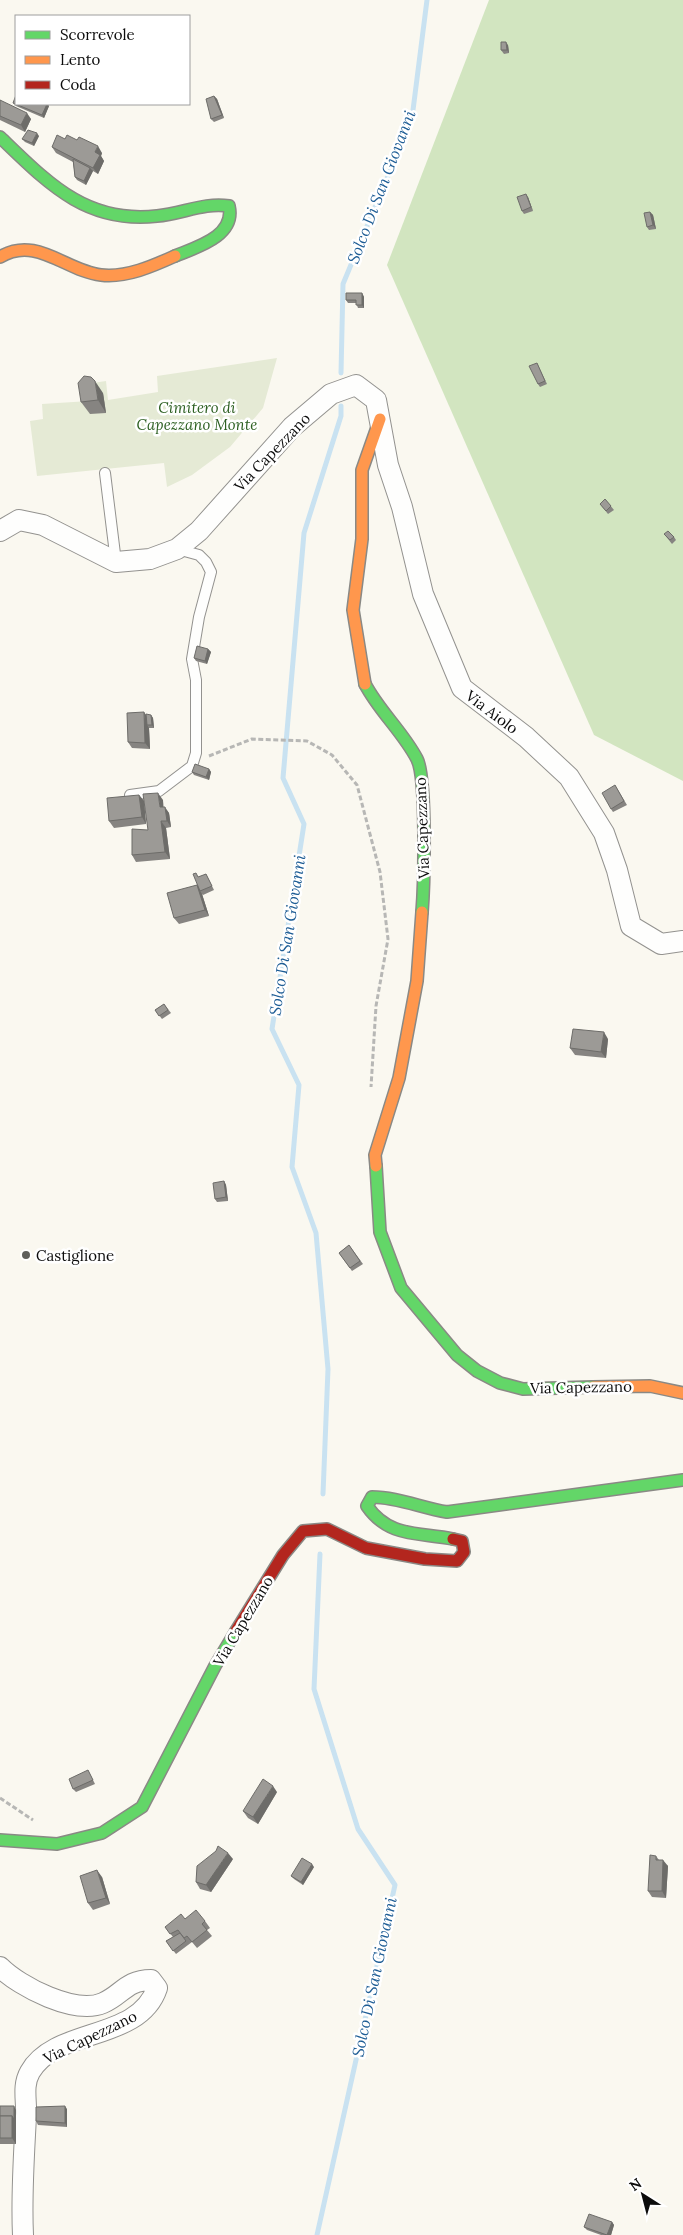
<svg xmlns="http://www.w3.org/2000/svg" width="683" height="2235" font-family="Lora,serif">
	<rect width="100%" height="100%" fill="#faf8f0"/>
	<path fill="#d2e5c0" d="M489,0h194v781l-89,-46 -207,-470z"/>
	<path fill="#e5ead5" d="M277,358l-14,50 -33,39 -38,28 -25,12 -3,-24 -127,13 -7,-55 13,-2 -1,-15 47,-3 -3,-17 20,-3 2,19 50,-8 -1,-16z"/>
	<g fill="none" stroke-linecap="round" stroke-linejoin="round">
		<g stroke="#c9e2f1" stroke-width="5">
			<path d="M341,373l2,-89 69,-166 15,-118"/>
			<path d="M323,1494l5,-125 -12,-136 -24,-66 7,-82 -27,-56 32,-205 -21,-46 21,-245 37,-117v-10"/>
			<path d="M317,2235l78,-350 -37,-56 -44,-140 6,-135"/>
		</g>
		<defs>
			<g id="lane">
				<path d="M105,473l11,89"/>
				<path d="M130,795l29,-4 33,-25 4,-13v-73l-4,-21 7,-42 12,-45 -5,-10 -7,-7 -22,-6"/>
			</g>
			<g id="street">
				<path d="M0,531l19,-11 24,5 73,37 34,-3 27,-10 22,-18 93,-104 39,-33 25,-9 20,15 12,65 14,42 21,87 39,94 64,49 43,40 35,56 13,37 14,56 30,18 22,-3"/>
				<path d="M0,1967c20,20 75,48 103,36 19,-8 23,-23 48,-23l6,8c-18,54 -102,39 -127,84 -8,14 -3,29 -4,44 -2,40 -5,79 -3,119"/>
			</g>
			<g id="fast">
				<path d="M0,137c48,46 86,87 157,79 25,-2 47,-14 72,-10 7,30 -32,41 -54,50"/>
				<path d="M365,684c14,27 38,48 52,75 10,19 7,128 5,153"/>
				<path d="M376,1166l4,66 21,56 56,67 20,16 23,12 23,6 70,-2"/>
				<path d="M453,1539c-34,-7 -64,-1 -86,-33l5,-9c25,0 50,11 75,15l236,-32"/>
				<path d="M0,1840l57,4 45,-11 40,-26 73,-141 21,-35"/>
			</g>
			<g id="slow">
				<path d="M0,257c36,-22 66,14 101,18 25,3 52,-9 74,-19"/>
				<path d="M365,684l-12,-74 9,-71v-69l18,-51"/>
				<path d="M376,1166l-1,-11 24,-77 18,-97 5,-69"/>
				<path d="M593,1387l57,-1 33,7"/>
			</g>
			<path id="jam" d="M236,1631l47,-76 20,-24 24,-2 39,19 59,11 32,2 7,-9 -2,-11 -9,-2"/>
		</defs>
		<use href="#lane" stroke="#93928f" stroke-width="12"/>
		<use href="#street" stroke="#93928f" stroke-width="22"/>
		<use href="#fast" stroke="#8a8985" stroke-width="14"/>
		<use href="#slow" stroke="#8a8985" stroke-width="14"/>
		<use href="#jam" stroke="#8a8985" stroke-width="14"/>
		<g stroke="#b7b7b5" stroke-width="3" stroke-dasharray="5 2.5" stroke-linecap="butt">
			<path d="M209,756l43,-17 55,2 25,14 25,30 23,87 8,67 -12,67 -5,81"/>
			<path d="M0,1798l33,22"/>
		</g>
		<use href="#lane" stroke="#fefefd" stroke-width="10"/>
		<use href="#street" stroke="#fefefd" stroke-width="20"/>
		<use href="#fast" stroke="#63d668" stroke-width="11"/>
		<use href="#slow" stroke="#ff974d" stroke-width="11"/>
		<use href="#jam" stroke="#b3261e" stroke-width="11"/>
	</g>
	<g fill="#868481">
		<path d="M508,45l1,8 -5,1 -3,-4z"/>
		<path d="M214,96l3,3 7,19 -10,4 -3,-3z"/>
		<path d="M0,100l31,19 -6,13 -25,-12z"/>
		<path d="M13,103l36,3 -5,12 -28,-12z"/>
		<path d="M39,136l-5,10 -9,-4 -3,-3z"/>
		<path d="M65,139l37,14 -1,3 3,5 -6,13 -5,-3 -7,14 -9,-5 -2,-3 -2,-15 -17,-9 -4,-6z"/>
		<path d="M528,197l5,14 -9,3 -2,-3z"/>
		<path d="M650,212l3,3 3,14 -7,1 -2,-3z"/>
		<path d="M362,293l2,4v11h-6l-2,-5h-8l-2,-3z"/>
		<path d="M537,363l10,21 -7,3 -2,-3z"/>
		<path d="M103,393l3,20 -16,1 -9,-12z"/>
		<path d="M605,499l9,11 -6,4 -8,-10z"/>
		<path d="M664,534l10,3 2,3 -4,4z"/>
		<path d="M208,649l3,3 -4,12 -11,-3 -2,-3z"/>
		<path d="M151,715l2,3 1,10h-5l1,21 -18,-1 -4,-6 18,-26z"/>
		<path d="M209,769l2,3 -2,8 -15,-5 -2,-3z"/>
		<path d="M615,785l12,20 -14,7 -2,-3z"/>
		<path d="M139,795l5,6 2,23 -32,4 -5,-7z"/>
		<path d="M163,800v7l6,6 2,14 -5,1 4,31 -34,3 -4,-7 16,-25z"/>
		<path d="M206,874l8,16 -11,5 -1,-1 7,22 -30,8 -5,-6 23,-33 2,-8z"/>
		<path d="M164,1004l7,9 -9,6 -7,-9z"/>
		<path d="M608,1039l-2,19 -31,-3 -5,-7z"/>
		<path d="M224,1181l2,4 2,16 -11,1 -2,-3z"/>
		<path d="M349,1245l14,19 -11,7 -13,-18z"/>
		<path d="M88,1770l7,14 -19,8 -3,-3z"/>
		<path d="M277,1792l-19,32 -10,-6 -5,-7z"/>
		<path d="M656,1856l3,4 9,6 -2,32 -14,-1 -4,-6z"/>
		<path d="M233,1859l-22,33 -11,-3 -4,-7z"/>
		<path d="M314,1867l-11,18 -9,-6 -3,-3z"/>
		<path d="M102,1877l8,27 -17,6 -5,-7z"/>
		<path d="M185,1919l20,2 5,7 -3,2 5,6 -15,12 -5,-6 -16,12 -10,-13 7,-4 -8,-10z"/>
		<path d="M0,2106l16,4v34h-16z"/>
		<path d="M67,2109v18l-29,-2 -2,-4z"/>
		<path d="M612,2222l2,3 -3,10h-10l-14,-5 -3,-3z"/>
	</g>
	<g fill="#6d6c69">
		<path d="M506,42l2,3 1,8 -2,-3z"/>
		<path d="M214,96l3,3 7,19 -2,-3z"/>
		<path d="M47,104h1l1,2 -5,12 -2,-3z"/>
		<path d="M27,113l4,6 -6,13 -4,-7z"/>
		<path d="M37,133l2,3 -5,10 -2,-3z"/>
		<path d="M98,146l4,7 -1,3 3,5 -6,13 -5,-6 2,-16z"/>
		<path d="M90,168l3,3 -7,14 -2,-4z"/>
		<path d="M526,194l2,3 5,14 -2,-4z"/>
		<path d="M650,212l3,3 3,14 -3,-4z"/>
		<path d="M362,293l2,4v11l-2,-3z"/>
		<path d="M95,381l8,12 3,20 -8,-13z"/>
		<path d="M208,649l3,3 -4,12 -2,-3z"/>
		<path d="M144,712l5,7 -2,6 2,3 1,21 -5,-6z"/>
		<path d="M151,715l2,3 1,10 -2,-3z"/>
		<path d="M209,769l2,3 -2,8 -3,-3z"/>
		<path d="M158,793l5,7 1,13 -4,-6z"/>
		<path d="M139,795l5,6 2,23 -4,-7z"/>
		<path d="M165,807l4,6 2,14 -4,-6z"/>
		<path d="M161,821l5,7 4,31 -5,-7z"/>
		<path d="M197,885l4,6h-1l2,3 7,22 -4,-6z"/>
		<path d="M604,1032l4,7 -2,19 -5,-6z"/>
		<path d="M224,1181l2,4 2,16 -2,-4z"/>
		<path d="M273,1786l4,6 -19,32 -5,-7z"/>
		<path d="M228,1853l5,6 -22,33 -5,-7z"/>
		<path d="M663,1860l5,6 -2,32 -4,-7z"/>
		<path d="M312,1864l2,3 -11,18 -2,-3z"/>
		<path d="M97,1870l5,7 8,27 -4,-6z"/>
		<path d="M14,2106l2,4v34l-4,-6v-22z"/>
		<path d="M65,2106l2,3v18l-2,-4z"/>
		<path d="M612,2222l2,3 -3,10h-4z"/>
	</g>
	<g fill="#9c9a96" stroke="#6d6c69">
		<path d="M501,42h5l1,8h-6z"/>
		<path d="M16,95v9h31l-5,11 -29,-12z"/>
		<path d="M214,96l8,19 -11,4 -5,-20z"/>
		<path d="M0,100l27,13 -6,12 -21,-9z"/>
		<path d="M28,130l9,3 -5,10 -10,-4z"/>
		<path d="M57,135l8,4 2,-4 10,5 2,-3 19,9 -3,6 5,3 -7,13 -41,-21z"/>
		<path d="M73,159l17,9 -6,13 -9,-4z"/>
		<path d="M526,194l5,13 -9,4 -5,-14z"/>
		<path d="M650,212l3,13 -6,2 -3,-14z"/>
		<path d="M346,293h16v12h-6v-5h-10z"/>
		<path d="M537,363l8,18 -7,3 -9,-18z"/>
		<path d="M84,376l7,1 4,4 3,19 -17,2 -3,-19z"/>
		<path d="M605,499l6,7 -5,5 -6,-7z"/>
		<path d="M668,531l6,6 -4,3 -6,-6z"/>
		<path d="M197,646l11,3 -3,12 -11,-3z"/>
		<path d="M144,712l1,31 -17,-1 -1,-29z"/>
		<path d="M146,714l5,1 1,10h-5z"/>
		<path d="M195,764l14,5 -3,8 -14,-5z"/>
		<path d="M615,785l9,16 -13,8 -9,-16z"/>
		<path d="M158,793l2,14h5l2,14h-6l4,31 -33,3v-26l16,1 -5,-36z"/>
		<path d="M139,795l3,22 -33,4 -2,-23z"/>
		<path d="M196,873l2,4 8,-3 6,12 -12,5 -7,-17z"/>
		<path d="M197,885l8,25 -31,8 -7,-25z"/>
		<path d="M164,1004l4,6 -9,6 -4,-6z"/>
		<path d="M573,1029l31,3 -3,20 -31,-4z"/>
		<path d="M224,1181l2,16 -11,2 -2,-16z"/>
		<path d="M349,1245l11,16 -10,7 -11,-15z"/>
		<path d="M88,1770l5,10 -20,9 -4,-10z"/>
		<path d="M263,1779l10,7 -20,31 -10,-6z"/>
		<path d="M218,1846l10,7 -22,32 -10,-3 1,-16 19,-15z"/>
		<path d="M650,1855l6,1v4h7l-1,31h-14z"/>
		<path d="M302,1858l10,6 -11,18 -10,-6z"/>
		<path d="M97,1870l9,28 -18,5 -8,-27z"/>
		<path d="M196,1910l9,11 -3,3 5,6 -15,12 -5,-6 -3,2 -6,-8 -8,4 -5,-7 16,-13 4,5z"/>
		<path d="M180,1933l6,8 -13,10 -7,-10z"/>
		<path d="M0,2106h14v13l-2,-3h-12z"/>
		<path d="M65,2106v17l-29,-2v-14z"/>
		<rect x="0" y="2116" width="12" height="22"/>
		<path d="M589,2214l23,8 -5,13 -23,-8z"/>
	</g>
	<circle fill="#5f5f5c" stroke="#fff" stroke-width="2" cx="26" cy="1255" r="5"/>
	<g text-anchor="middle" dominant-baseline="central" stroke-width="5" stroke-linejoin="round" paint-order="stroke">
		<g font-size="15" font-style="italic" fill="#2c5f21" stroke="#fff">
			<text x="197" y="407">Cimitero di<tspan x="197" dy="17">Capezzano Monte</tspan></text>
		</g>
		<g font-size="15" fill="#0c0c0c" stroke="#fff">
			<text transform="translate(272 452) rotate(-46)">Via Capezzano</text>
			<text transform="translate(492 712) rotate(37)">Via Aiolo</text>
			<text transform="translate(422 828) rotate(-92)">Via Capezzano</text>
			<text transform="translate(581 1387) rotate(-1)">Via Capezzano</text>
			<text transform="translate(243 1621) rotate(-59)">Via Capezzano</text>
			<text transform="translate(90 2037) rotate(-26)">Via Capezzano</text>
		</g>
		<g font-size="15" fill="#0c0c0c" stroke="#fff" text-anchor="start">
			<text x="36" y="1255">Castiglione</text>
		</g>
		<g font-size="16" font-style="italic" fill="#1e5d95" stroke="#fff">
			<text transform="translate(381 187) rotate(-69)">Solco Di San Giovanni</text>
			<text transform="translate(287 935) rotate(-81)">Solco Di San Giovanni</text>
			<text transform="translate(374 1977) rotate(-78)">Solco Di San Giovanni</text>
		</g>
	</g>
	<rect x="15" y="15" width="175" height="90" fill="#ffffff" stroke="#9e9e9e"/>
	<rect x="25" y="31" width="25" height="8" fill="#63d668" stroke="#9e9e9e"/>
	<text x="60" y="40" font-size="15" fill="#0c0c0c">Scorrevole</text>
	<rect x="25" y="56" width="25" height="8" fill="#ff974d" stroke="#9e9e9e"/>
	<text x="60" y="65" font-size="15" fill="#0c0c0c">Lento</text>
	<rect x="25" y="81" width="25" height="8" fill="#b3261e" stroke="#9e9e9e"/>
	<text x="60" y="90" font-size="15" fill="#0c0c0c">Coda</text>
	<g transform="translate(643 2195) rotate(324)" stroke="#ffffff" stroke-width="4" paint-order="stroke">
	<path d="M0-4L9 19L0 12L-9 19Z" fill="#0c0c0c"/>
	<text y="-8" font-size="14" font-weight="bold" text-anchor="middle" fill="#0c0c0c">N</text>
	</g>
</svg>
